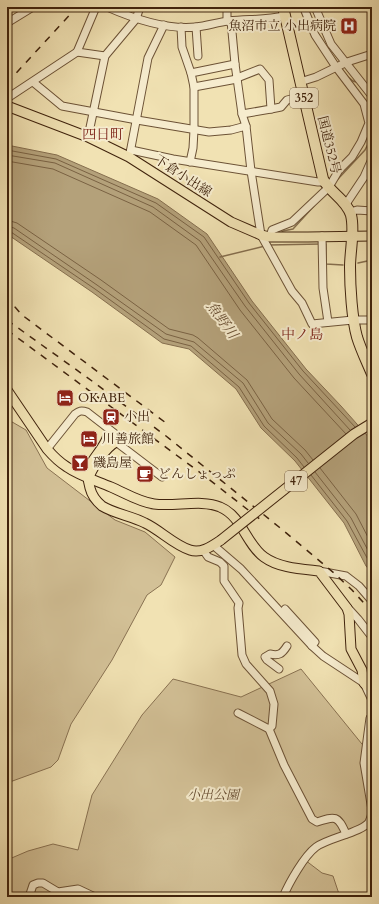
<svg xmlns="http://www.w3.org/2000/svg" width="379" height="904" font-family="Cardo,'Noto Serif JP',serif">
	<rect width="100%" height="100%" fill="#f1e2b3"/>
	<filter id="stains"><feTurbulence type="fractalNoise" baseFrequency=".005" numOctaves="4"/><feColorMatrix values="0 0 0 0 .2 0 0 0 0 .09 0 0 0 0 .02 0 0 0 .5 -.17"/></filter>
	<radialGradient id="worn" r=".72"><stop offset=".6" stop-color="#630" stop-opacity="0"/><stop offset="1" stop-color="#630" stop-opacity=".3"/></radialGradient>
	<g fill="#d3c197" stroke="#897252">
		<path d="M7,419l19,11 21,38 68,52 30,12 30,25 -14,28 -14,10 -35,65 -41,64 -13,36 -7,7 -44,16z"/>
		<path d="M301,669l65,80 6,61 -3,13 -48,21 -16,16 17,13 11,3 7,21h-333v-37l21,-9 25,-7 25,6 14,-55 50,-80 31,-36 68,18z"/>
	</g>
	<path fill="#b4a17a" stroke="#856e4e" d="M7,145l50,10 101,44 49,35 45,67 54,68 35,37 31,35v132l-6,-7 -22,-43 -49,-62 -34,-33 -25,-39 -47,-40 -27,-6 -70,-51 -85,-58z"/>
	<g fill="none" stroke-linecap="round" stroke-linejoin="round">
		<g stroke="#7a6243" stroke-width="1">
			<path d="M7,150l49,9 100,44 48,34 45,66 54,68 52,56"/>
			<path d="M7,155l48,8 98,44 47,34 45,65 54,68 51,56"/>
			<path d="M7,161l46,8 97,43 46,33 44,65 54,68 52,56"/>
			<path d="M7,220l10,3 84,57 68,49 24,6 5,3 49,42 25,39 33,31 8,10"/>
			<path d="M7,226l7,2 83,57 69,49 28,8 49,41 25,40 33,31 7,9"/>
			<path d="M7,231l4,1 84,57 69,50 27,7 48,41 25,39 33,32 7,9"/>
			<path d="M320,468l36,46 16,31"/>
			<path d="M315,472l36,46 21,40"/>
			<path d="M311,475l36,46 25,46"/>
		</g>
		<g stroke="#856e4e" stroke-width="1.5">
			<path d="M348,77l5,4 3,1"/>
			<path d="M338,179l27,-29 7,-14"/>
			<path d="M281,233l2,-2 10,-2 21,-23"/>
			<path d="M324,244h2v20l17,1"/>
			<path d="M268,245l53,-1"/>
			<path d="M220,257l45,-11"/>
			<path d="M358,263l14,-3"/>
		</g>
		<defs>
			<g id="minor">
				<path d="M107,7c25,11 61,23 89,20 11,-1 22,-5 33,-6 19,-2 37,-1 55,-5"/>
				<path d="M227,7v14"/>
				<path d="M315,7l16,37 41,52"/>
				<path d="M231,21l4,43 7,50 4,12 5,45 10,64 31,56 10,12 10,21 41,-4h19"/>
				<path d="M7,23l26,-16"/>
				<path d="M181,27l1,20 9,26 3,14v43l-1,18 -3,14"/>
				<path d="M196,27l2,29"/>
				<path d="M77,52l28,4"/>
				<path d="M191,73l44,-9"/>
				<path d="M237,78l23,-9 9,11 2,29 -29,5"/>
				<path d="M33,82l29,24 75,14 72,12 22,-2 15,-4"/>
				<path d="M300,82l16,-5 31,-15 25,-8"/>
				<path d="M194,87l43,-8"/>
				<path d="M7,100l2,-3 68,-45 19,-45"/>
				<path d="M271,109l10,-2 6,-7 16,-4"/>
				<path d="M88,137l17,-81 31,-37 4,-12"/>
				<path d="M131,150l42,9 145,23h7"/>
				<path d="M130,153l18,-95 16,-33"/>
				<path d="M346,204l18,-27 8,-18"/>
				<path d="M350,212l7,-2 15,1"/>
				<path d="M322,236l1,52 5,34"/>
				<path d="M270,237l2,-7 20,-8 37,-35 10,-17 13,-13 9,-15 8,-19 -5,-19 -28,-37 -21,-32 -10,-24"/>
				<path d="M47,449l28,-35c4,-3 6,-4 12,-2l31,24v4l-2,2 46,35"/>
				<path d="M213,545l28,24 71,77 11,10 41,27 8,17"/>
				<path d="M203,550l5,7 12,5 4,4v15l15,22 -1,5 4,47 4,9 24,27 4,13 -2,22 -3,3"/>
				<path d="M319,571l27,5 13,10 13,15"/>
				<path d="M348,608l10,11 14,18"/>
				<path d="M285,609l30,33 -3,4"/>
				<path d="M279,669l-12,-9 -2,-3 5,-3c9,2 12,0 17,-8"/>
				<path d="M238,713l31,16 15,36 28,54 5,3c18,-6 21,-7 29,12"/>
				<path d="M29,897l4,-12 5,-2h5l15,9 20,-3 17,8"/>
				<path d="M283,897c6,-14 21,-41 33,-50 12,-9 47,-15 53,-25 2,-4 3,-8 3,-12l-8,-47 6,-45 2,-1"/>
			</g>
			<g id="major">
				<path d="M7,106l81,31 41,20 102,65 30,13 9,2h38l64,-1"/>
				<path d="M7,390l40,59c6,7 12,13 20,18 13,9 30,14 44,20 14,6 28,15 43,17 20,3 48,-5 66,3 22,9 26,37 44,50 15,11 37,12 55,14l28,37 2,6 2,35 11,21 2,13 8,7"/>
				<path d="M89,477c4,-10 17,-30 27,-35v-4l-3,-3 -5,1c-8,22 -26,25 -18,52 2,8 6,13 12,18 13,8 30,10 43,17 15,7 29,22 45,27 11,4 22,-4 31,-10"/>
			</g>
			<path id="highway" d="M283,7l40,172c7,14 23,20 28,36 4,16 -1,35 -1,52 0,20 2,52 7,70 4,13 10,25 15,37"/>
		</defs>
		<use href="#minor" stroke="#6c5236" stroke-width="9"/>
		<use href="#major" stroke="#3f220c" stroke-width="11"/>
		<use href="#highway" stroke="#3f220c" stroke-width="12"/>
		<use href="#minor" stroke="#f6ecce" stroke-width="7"/>
		<use href="#major" stroke="#f1e2b3" stroke-width="9"/>
		<use href="#highway" stroke="#f1e2b3" stroke-width="10"/>
		<g stroke="#3f220c" stroke-width="1.5" stroke-dasharray="7 7" stroke-linecap="butt">
			<path d="M7,83l70,-76"/>
			<path d="M7,295l8,12 7,8 144,108"/>
			<path d="M7,320l85,61 74,55 113,91 55,46 18,17 20,22"/>
			<path d="M7,330l195,144 59,46"/>
		</g>
		<defs>
			<path id="major-bridge" d="M221,540l133,-106 18,-11"/>
		</defs>
		<use href="#major-bridge" stroke="#3f220c" stroke-width="11" stroke-linecap="butt"/>
		<use href="#major-bridge" stroke="#f1e2b3" stroke-width="9"/>
	</g>
	<defs>
		<symbol id="hospital-square" viewBox="-11 -11 22 22"><rect x="-9" y="-9" width="18" height="18" rx="4" fill="#8f2418" stroke="#f6ecce"/><path d="M-5-5h3v3.5h4V-5h3V5h-3V1.5h-4V5h-3Z" fill="#fff"/></symbol>
		<symbol id="hotel-square" viewBox="-11 -11 22 22"><rect x="-9" y="-9" width="18" height="18" rx="4" fill="#8f2418" stroke="#f6ecce"/><path d="M-6-4.5h1.5V1H6V5H4.5V3h-9V5H-6ZM-4 0a1.8 1.8 0 1 1 3.6 0ZM.5 0V-2.5h3Q6-2.5 6 0Z" fill="#fff"/></symbol>
		<symbol id="station-square" viewBox="-11 -11 22 22"><rect x="-9" y="-9" width="18" height="18" rx="4" fill="#8f2418" stroke="#f6ecce"/><path d="M-3-6H3Q5-6 5-4V2Q5 4 3 4L4.5 6H3L1.5 4h-3L-3 6H-4.5L-3 4Q-5 4-5 2V-4Q-5-6-3-6ZM-3.5-4v3h7v-3ZM-3.5 1v1.5H-2V1ZM2 1v1.5H3.5V1Z" fill="#fff"/></symbol>
		<symbol id="bar-square" viewBox="-11 -11 22 22"><rect x="-9" y="-9" width="18" height="18" rx="4" fill="#8f2418" stroke="#f6ecce"/><path d="M-6-5H6L.8 .8V4.5H3.5V6h-7V4.5H-.8V.8Z" fill="#fff"/></symbol>
		<symbol id="cafe-square" viewBox="-11 -11 22 22"><rect x="-9" y="-9" width="18" height="18" rx="4" fill="#8f2418" stroke="#f6ecce"/><path d="M-5.5-4.5H6V0H3Q3 3.5 0 3.5H-2.5Q-5.5 3.5-5.5 0ZM3-3.2v2h1.7v-2ZM-6 4.5H4V6H-6Z" fill="#fff"/></symbol>
	</defs>
	<g fill-rule="evenodd">
		<use href="#hospital-square" x="339" y="16" width="20" height="20"/>
		<use href="#hotel-square" x="55" y="388" width="20" height="20"/>
		<use href="#station-square" x="101" y="407" width="20" height="20"/>
		<use href="#hotel-square" x="79" y="429" width="20" height="20"/>
		<use href="#bar-square" x="70" y="453" width="20" height="20"/>
		<use href="#cafe-square" x="135" y="464" width="20" height="20"/>
	</g>
	<g text-anchor="middle" dominant-baseline="central" stroke-width="4" stroke-linejoin="round" paint-order="stroke">
		<g fill="#f6ecce" stroke="#765f46" stroke-width="1">
			<rect x="290" y="88" width="28" height="20" rx="3"/>
			<rect x="285" y="471" width="22" height="20" rx="3"/>
		</g>
		<g font-size="12" font-weight="bold" fill="#3f220c">
			<text x="304" y="98">352</text>
			<text x="296" y="481">47</text>
		</g>
		<g font-size="13" fill="#3f220c" stroke="#f6ecce" text-anchor="start">
			<text x="336" y="26" text-anchor="end">魚沼市立 小出病院</text>
			<text x="78" y="398">OKABE</text>
			<text x="124" y="417">小出</text>
			<text x="102" y="439">川善旅館</text>
			<text x="93" y="463">磯島屋</text>
			<text x="158" y="474">どんしょっぷ</text>
		</g>
		<g font-size="13" fill="#3f220c" stroke="#f6ecce">
			<text transform="translate(329 145) rotate(76)">国道352号</text>
			<text transform="translate(183 176) rotate(33)">下倉小出線</text>
		</g>
		<g font-size="13" font-style="italic" fill="#644a2f" stroke="#f6ecce">
			<text x="213" y="795">小出公園</text>
		</g>
		<g font-size="14" fill="#7a1f14" stroke="#f6ecce">
			<text x="103" y="134">四日町</text>
			<text x="302" y="334">中ノ島</text>
		</g>
		<g font-size="14" font-style="italic" fill="#684e32" stroke="#f6ecce">
			<text transform="translate(222 320) rotate(54)">魚野川</text>
		</g>
	</g>
	<rect width="379" height="904" fill="none" stroke="#f1e2b3" stroke-width="24"/>
	<rect x="8" y="8" width="363" height="888" fill="none" stroke="#3f220c" stroke-width="2"/>
	<rect x="12" y="12" width="355" height="880" fill="none" stroke="#3f220c"/>
	<rect width="100%" height="100%" filter="url(#stains)"/>
	<rect width="100%" height="100%" fill="url(#worn)"/>
</svg>
